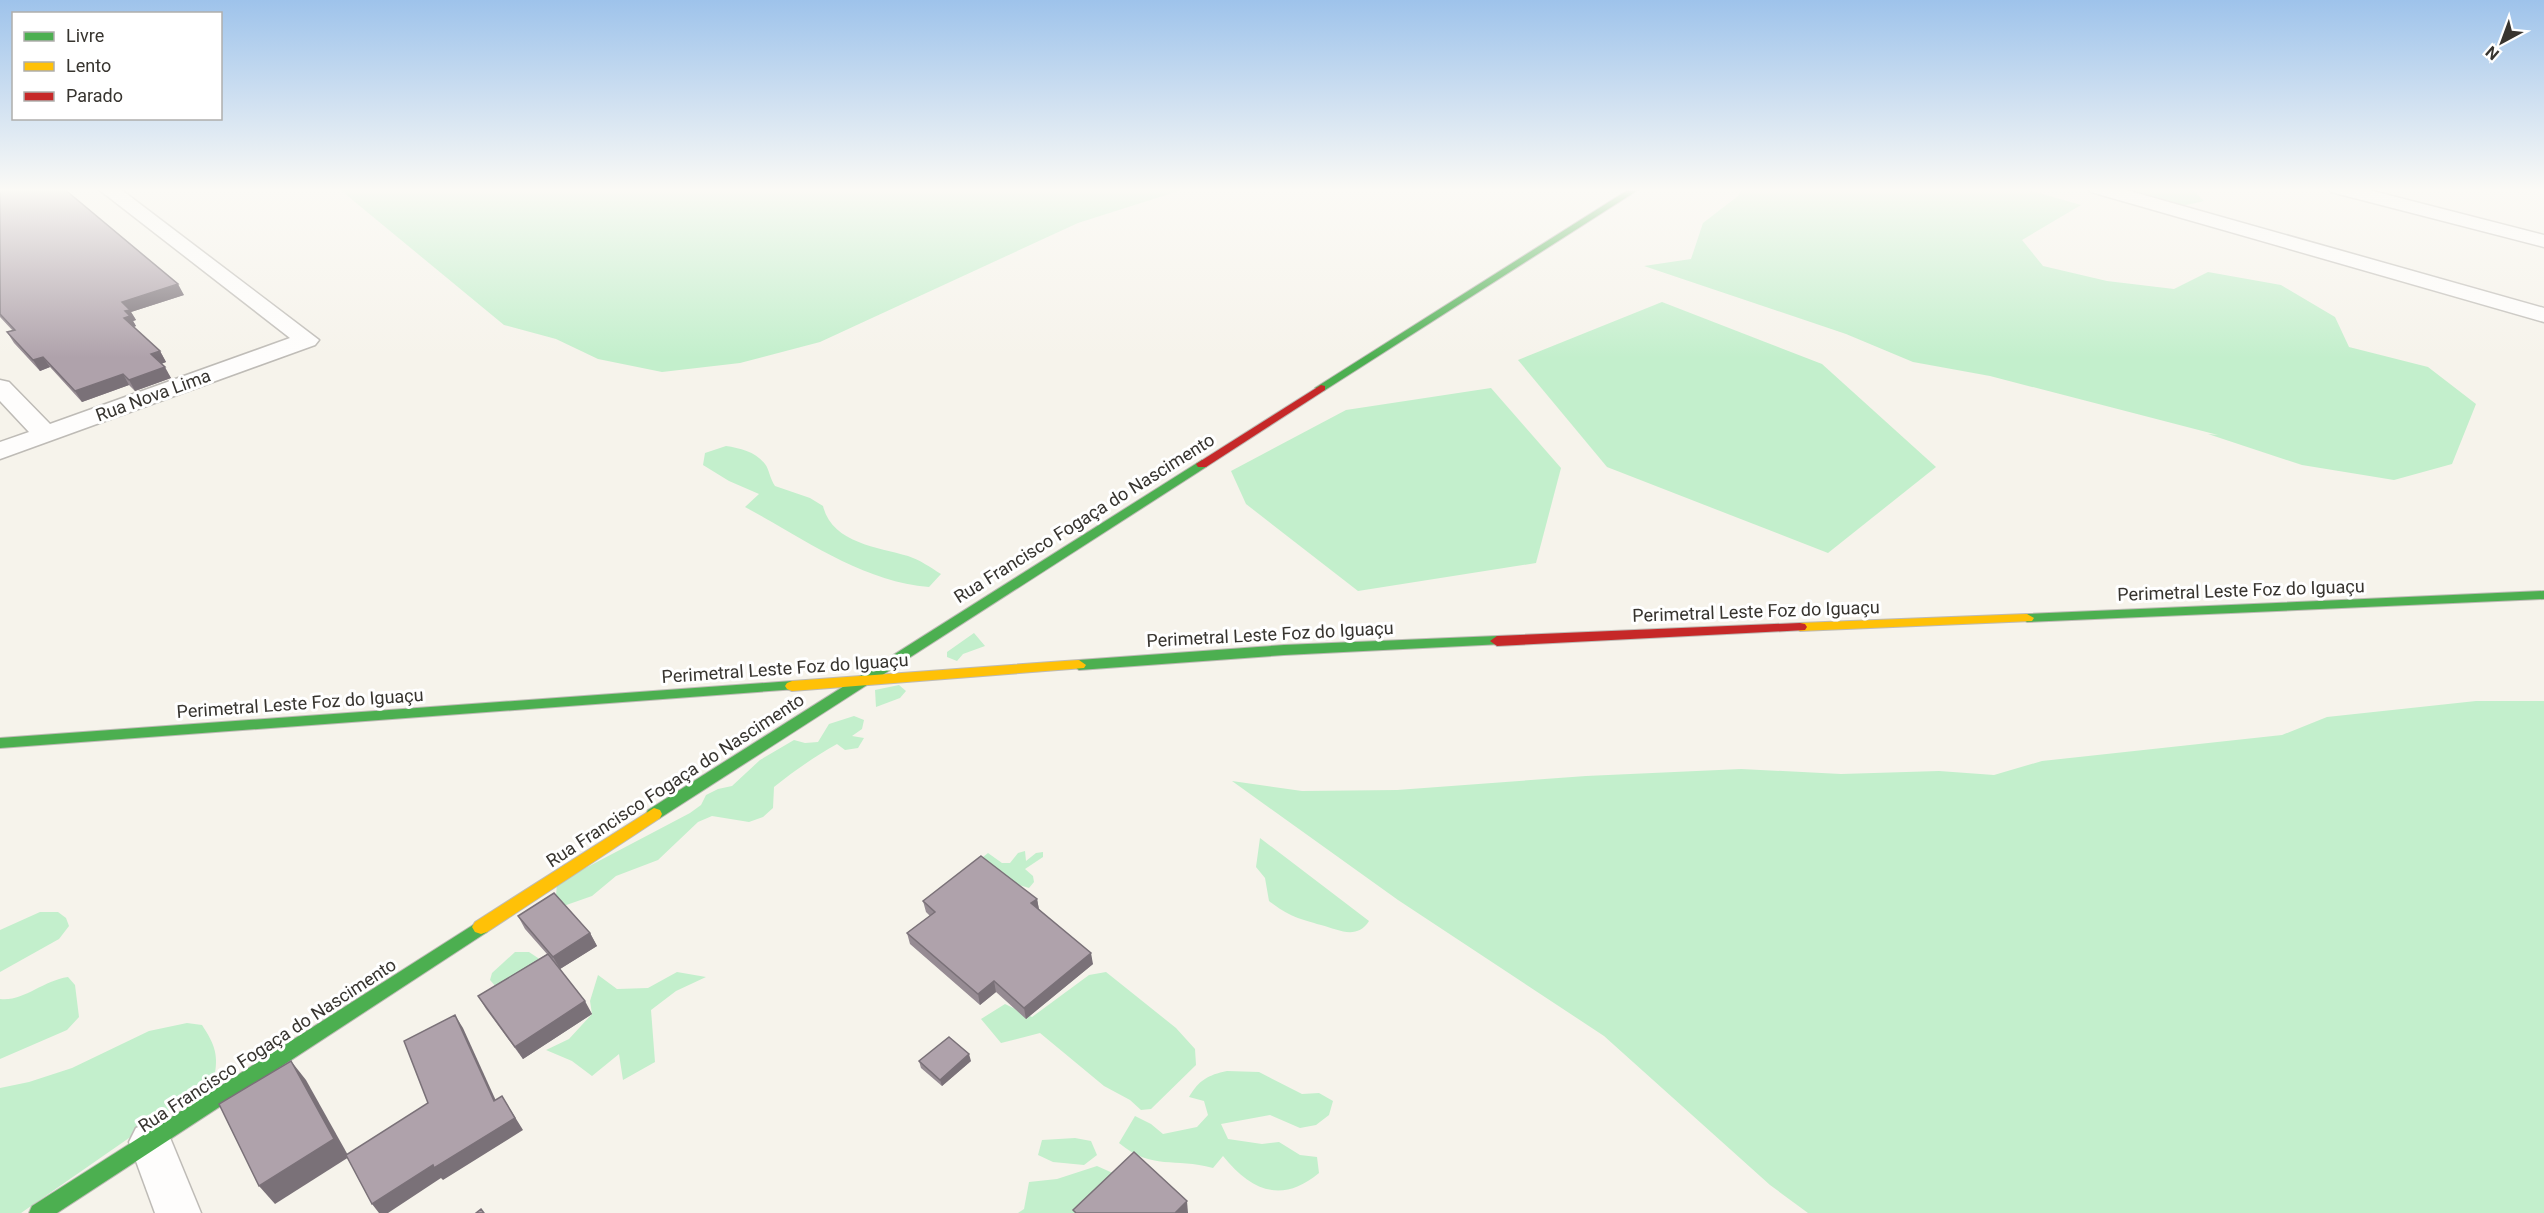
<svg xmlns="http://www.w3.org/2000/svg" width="2544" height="1213" font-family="Roboto,sans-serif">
	<rect width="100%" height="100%" fill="#f6f3eb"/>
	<g fill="#c3efcc">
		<path d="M338,188h850l-110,35 -258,119 -80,21 -78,9 -64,-13 -42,-20 -52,-14z"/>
		<path d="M1743,188h278l60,17 -59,35 21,26 64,15 67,8 34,-17 73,13 54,32 14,30 79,20 48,37 -24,60 -58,16 -92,-15 -94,-31 10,1 -228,-59 -77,-14 -67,-28 -202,-68 47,-7 12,-36 35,-27z"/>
		<path d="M2118,188h73l13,13 -22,5z"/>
		<path d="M1662,302l160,62 114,103 -108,86 -221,-86 -89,-107z"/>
		<path d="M1491,388l70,80 -25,95 -178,28 -112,-87 -15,-33 115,-61z"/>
		<path d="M726,446c14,2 30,6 39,18 4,5 5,15 10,22l35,12 13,8c9,37 54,41 85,50 12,4 22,11 33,18l-12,13c-68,-6 -126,-49 -184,-80l14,-13 -30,-13 -26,-16 2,-12z"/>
		<path d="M974,633l11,13 -22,8 -6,7 -10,-4v-5z"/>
		<path d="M899,685l7,6 -6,7 -24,9 -1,-17z"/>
		<path d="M2476,701h68v512h-736l-38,-28 -166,-149 -206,-136 -166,-119 70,10 95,-1 189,-14 155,-7 100,5 98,-3 55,4 48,-14 240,-26 45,-18z"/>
		<path d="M854,716l10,4 -2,9 -10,7 12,2 -6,10 -13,2 -8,-6c-23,13 -43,27 -63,43l-1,21 -10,9 -14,5 -37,-6 -14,6 -40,38 -42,16 -24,20 -37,13 2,-26 133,-70 11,-8 5,-10 12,-6 14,-3 28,-26 34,-20 11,3 13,-1 11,-18z"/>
		<path d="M1260,838l109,83c-12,19 -30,9 -48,4 -22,-6 -33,-9 -52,-24l-4,-23 -9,-11z"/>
		<path d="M1025,851l1,10 10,-8 7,-1v5l-18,12 8,7 1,6 -5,6 -19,-6 -27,-25 5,-4 14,10h8l8,-10z"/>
		<path d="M40,912h18l8,6 3,8 -10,13 -59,33v-42z"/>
		<path d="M515,952h14l15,10 -47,26 -7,-8 2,-7z"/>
		<path d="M677,972l29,5 -30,14 -25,19 4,52 -32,18 -4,-26 -27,22 -20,-15 -26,-11 23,-11 23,-25 -2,-13 8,-26 19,14 31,-1z"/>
		<path d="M1106,972l70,56 19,21 1,16 -45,44 -10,1 -11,-10 -26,-14 -64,-53 -39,10 -20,-24 24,-15 27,13 57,-42z"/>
		<path d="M68,977l7,8 4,32 -12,13 -67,29v-60c23,3 42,-18 68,-22z"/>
		<path d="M187,1023l15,2c13,20 17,30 12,54l-193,134h-21v-125l29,-6 43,-14 77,-37z"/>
		<path d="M1227,1071l32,1 43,22 17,-1 14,8 -4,14 -13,10 -16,3 -30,-13 -49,9 7,15 34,5 17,-2 21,13 17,2 2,16c-37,31 -68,18 -96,-17l-10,12c-39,-11 -60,3 -94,-25l16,-27 16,8 12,10 34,-7 11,-12 -4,-14 -15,-4c10,-17 19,-22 38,-26z"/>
		<path d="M1075,1138l16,3 6,14 -13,10 -31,-3 -15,-7 4,-15z"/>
		<path d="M1097,1166l18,8 -34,39h-63l6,-4 5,-27 28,-3z"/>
	</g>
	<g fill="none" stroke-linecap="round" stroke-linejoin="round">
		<defs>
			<g id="street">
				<path d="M97,188h22l200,152 -4,5 -315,114v-17l29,-10 -29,-31v-21l9,2 41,42 240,-86z"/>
				<path d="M2088,188h31l425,120v14l-453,-130z"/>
				<path d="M2328,188h33l183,47v12l-213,-55z"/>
				<path d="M151,1122l15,6 35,85h-46l-26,-71 7,-14z"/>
			</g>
			<g id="fast">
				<path d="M1631,188h10l-316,202 -4,1 -6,-3z"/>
				<path d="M1202,460l6,4 -2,3 -546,351 -6,2 -6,-2 -2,-4 2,-4z"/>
				<path d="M2544,591v8l-517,23 -7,-4 7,-4z"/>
				<path d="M1497,636l5,2 2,3 -2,3 -218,11 -205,15 -7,-5 7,-5 205,-15z"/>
				<path d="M792,681l5,2 2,3 -2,3 -797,59v-10z"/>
				<path d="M481,920l6,2 3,5 -3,5 -430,281h-28l3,-7z"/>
			</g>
			<g id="slow">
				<path d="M2027,614l7,4 -2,3 -232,10 -7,-4 7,-4z"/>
				<path d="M1079,660l7,5 -2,3 -292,23 -5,-2 -2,-3 2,-3 5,-2z"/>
				<path d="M654,808l6,2 2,4 -2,4 -173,114 -6,2 -6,-2 -3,-5 3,-5z"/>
			</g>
			<g id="jam">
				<path d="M1321,385l4,1v4l-119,77h-8l-2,-3z"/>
				<path d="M1800,623l5,1 2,3 -2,3 -308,16 -7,-5 7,-5z"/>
			</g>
		</defs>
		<use href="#street" stroke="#bebbb6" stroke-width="3"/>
		<use href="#fast" stroke="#bebbb6" stroke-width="2"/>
		<use href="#slow" stroke="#bebbb6" stroke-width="2"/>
		<use href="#jam" stroke="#bebbb6" stroke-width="2"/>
		<use href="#street" fill="#fefdfc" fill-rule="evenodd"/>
		<use href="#fast" fill="#4caf50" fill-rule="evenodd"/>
		<use href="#slow" fill="#ffc107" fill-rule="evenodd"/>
		<use href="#jam" fill="#c62828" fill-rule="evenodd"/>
	</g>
	<g fill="#968b93">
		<path d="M0,188l184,107 -53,17 5,8 -3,1 3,5 -2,1 26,24 6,11 -5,2 10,14 -36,13 -6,-6 -47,17 -32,-35 -10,4 -26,-28 -7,-11 6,-1 -13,-14z"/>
		<path d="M1037,899l2,10 54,55 -67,55 -30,-27 -16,13 -70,-61 -3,-11 23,-17 -4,-4 -3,-11z"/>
		<path d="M518,916l72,17 7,13 -37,23 32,45 -69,45 -37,-50 -8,-13 69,-42 -22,-25z"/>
		<path d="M919,1061h52l-29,25 -21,-18z"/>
	</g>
	<g fill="#7a7178">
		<path d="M178,284l6,11 -53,17 5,8 -3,1 3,5 -6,2 -6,-10 -2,-16z"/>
		<path d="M160,351l6,11 -8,3 -7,-11z"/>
		<path d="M43,357l7,10 -10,4 -7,-11z"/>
		<path d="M165,367l6,11 -36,13 -6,-11z"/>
		<path d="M123,374l6,11 -47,17 -7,-11z"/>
		<path d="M1037,899l2,11 -8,-7z"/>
		<path d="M590,933l7,13 -37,23 -7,-12z"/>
		<path d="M1091,953l2,11 -67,55 -2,-11z"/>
		<path d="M994,981l2,11 -16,13 -2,-11z"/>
		<path d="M585,1001l7,13 -69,45 -8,-12z"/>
		<path d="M455,1015l8,13 39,86 -8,-13z"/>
		<path d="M969,1054l2,7 -29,25 -2,-6z"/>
		<path d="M291,1061l15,19 43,77 -74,47 -16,-18z"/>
		<path d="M502,1096l21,34 -80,50 -2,-2 -53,35h-9l-7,-9z"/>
		<path d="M1187,1201l1,12h-13z"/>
	</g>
	<g fill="#afa2ab" stroke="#7a7178" stroke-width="1.5">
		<path d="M0,188h63l115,96 -56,18 8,8 -5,1 5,5 -6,2 36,33 -9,3 14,13 -36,13 -6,-6 -48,17 -32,-34 -10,3 -26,-28 8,-2 -15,-16z"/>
		<path d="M981,856l56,43 -6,4 60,50 -67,55 -30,-27 -16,13 -71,-61 28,-21 -12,-11z"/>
		<path d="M554,893l36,40 -37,24 -35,-41z"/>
		<path d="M548,954l37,47 -70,46 -37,-51z"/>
		<path d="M455,1015l39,86 8,-5 13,22 -81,50 -1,-3 -61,39 -26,-49 82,-52 -24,-62z"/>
		<path d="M949,1037l20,17 -29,26 -21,-19z"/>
		<path d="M291,1061l43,78 -75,47 -40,-82z"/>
		<path d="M1134,1152l53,49 -12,12h-99l-3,-3z"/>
		<path d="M481,1209l3,4h-8z"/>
	</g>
	<linearGradient id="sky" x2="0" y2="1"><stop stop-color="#9ec3eb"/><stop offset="0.53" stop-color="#fbfaf6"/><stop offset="1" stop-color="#fbfaf6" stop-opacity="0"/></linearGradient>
	<rect width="2544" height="358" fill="url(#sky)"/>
	<g text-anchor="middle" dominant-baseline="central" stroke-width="6" stroke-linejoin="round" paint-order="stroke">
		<g font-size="18" fill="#37342f" stroke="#fff">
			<text transform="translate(153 395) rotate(-20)">Rua Nova Lima</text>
			<text transform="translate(1084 518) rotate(-32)">Rua Francisco Fogaça do Nascimento</text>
			<text transform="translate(2241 590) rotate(-2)">Perimetral Leste Foz do Iguaçu</text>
			<text transform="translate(1756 611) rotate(-2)">Perimetral Leste Foz do Iguaçu</text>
			<text transform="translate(1270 634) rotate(-3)">Perimetral Leste Foz do Iguaçu</text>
			<text transform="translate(785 668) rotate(-4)">Perimetral Leste Foz do Iguaçu</text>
			<text transform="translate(300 703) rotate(-4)">Perimetral Leste Foz do Iguaçu</text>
			<text transform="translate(675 780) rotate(-33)">Rua Francisco Fogaça do Nascimento</text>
			<text transform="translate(267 1045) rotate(-33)">Rua Francisco Fogaça do Nascimento</text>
		</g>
	</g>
	<rect x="12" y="12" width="210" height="108" fill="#ffffff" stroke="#afaeac" stroke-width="1.5"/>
	<rect x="24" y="32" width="30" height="9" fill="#4caf50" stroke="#afaeac" stroke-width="1.5"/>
	<text x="66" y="42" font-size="18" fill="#37342f">Livre</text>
	<rect x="24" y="62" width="30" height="9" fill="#ffc107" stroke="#afaeac" stroke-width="1.5"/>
	<text x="66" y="72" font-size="18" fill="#37342f">Lento</text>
	<rect x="24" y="92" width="30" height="9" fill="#c62828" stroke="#afaeac" stroke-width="1.5"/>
	<text x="66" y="102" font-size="18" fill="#37342f">Parado</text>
	<g transform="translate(2502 42) rotate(221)" stroke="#ffffff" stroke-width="4.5" paint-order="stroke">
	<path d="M0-4.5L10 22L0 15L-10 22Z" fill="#37342f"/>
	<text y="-9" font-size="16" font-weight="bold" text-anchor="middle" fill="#37342f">N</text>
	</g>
</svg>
